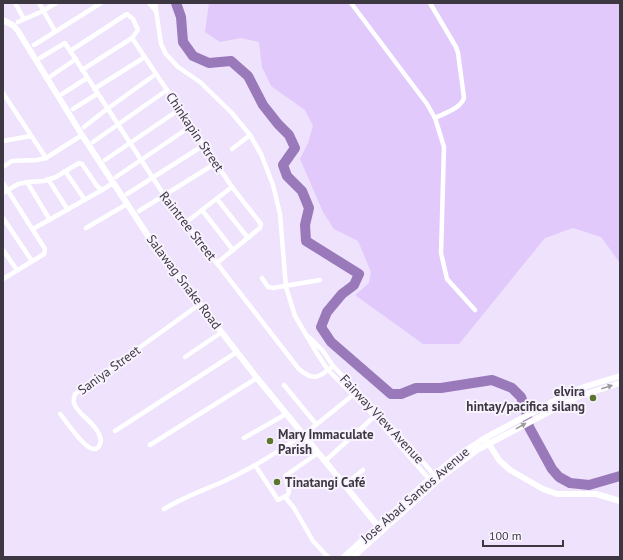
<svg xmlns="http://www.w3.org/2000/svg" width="623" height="560" font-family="'PT Sans',sans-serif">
	<rect width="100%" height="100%" fill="#eee2fc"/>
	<path fill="#e1c9fc" d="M209,3h411v260l-19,-26 -28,-9 -28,10 -86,106h-36l-68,-49 14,-12 2,-11 -13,-31 -24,-12 -11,-17 -23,-53 8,-16 5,-17 -8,-16 -34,-24 -9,-19 -3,-25 -18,-4 -21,4 -15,-10z"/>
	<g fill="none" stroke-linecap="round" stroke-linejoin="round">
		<path stroke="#9979b9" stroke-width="10" d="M176,3l5,14 2,25 10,14 16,7 22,-2 17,15 15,29 15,19 11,11 6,13 -12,17 4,11 15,15 7,17 -4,17 1,16 53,33 -5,11 -12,9 -15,18 -6,15 10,15 60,52h10l15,-6h25l51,-8 20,8 9,9 5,14 3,16 23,42 7,8 11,6 19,2 31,-9"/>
		<g stroke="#fff" stroke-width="4.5">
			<path d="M15,3l9,16"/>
			<path d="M39,3l16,28"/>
			<path d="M149,3l6,7"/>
			<path d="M155,3l6,41 5,10 12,13 22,15 31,30 19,23 11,19 12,31 7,29 6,73 9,29 23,39 10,15 46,46 55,63 3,1"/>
			<path d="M351,3l76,101 8,14 9,29 -3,106 6,26 28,31"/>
			<path d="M430,3l26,44 2,6 6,45c-4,11 -19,15 -29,20"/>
			<path d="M18,22l25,-11 13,-8"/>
			<path d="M132,38l100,149 29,37 -1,4 -43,35"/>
			<path d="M34,45l67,-42"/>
			<path d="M70,51l57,-37 6,5 5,11 -6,8 -50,32"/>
			<path d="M40,58l25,-15 99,152 134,173c15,14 21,10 35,-2"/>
			<path d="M51,76l25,-17"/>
			<path d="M94,89l51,-32"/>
			<path d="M3,93l43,65"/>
			<path d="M62,94l25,-16"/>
			<path d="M73,109l24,-15"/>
			<path d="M84,127l23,-18 49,-35"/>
			<path d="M3,141l28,-5"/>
			<path d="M93,142l74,-52"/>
			<path d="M232,149l18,-14"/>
			<path d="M105,160l75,-51"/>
			<path d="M3,167l9,-6 25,-1 9,-2 36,-23"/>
			<path d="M65,171l20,29"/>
			<path d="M116,177l75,-51"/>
			<path d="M48,179l20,31"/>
			<path d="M27,182l23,38"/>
			<path d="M3,183l42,66 -1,5 -41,25"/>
			<path d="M3,193l15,-9 10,-2 16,-1 12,-4 23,-14 3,1 15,22 5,4 11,-7"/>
			<path d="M127,194l77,-49"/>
			<path d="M217,199l31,39"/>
			<path d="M202,210l31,40"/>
			<path d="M139,211l77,-48"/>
			<path d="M3,218l29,43"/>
			<path d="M185,223l47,-36"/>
			<path d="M86,228l41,-24"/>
			<path d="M33,229l69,-39"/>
			<path d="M3,250l14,20"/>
			<path d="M262,278l6,9 5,1 47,-8"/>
			<path d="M309,337l14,14 10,15 75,78 26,31 2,7"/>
			<path d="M185,357l37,-25"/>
			<path d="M284,385l32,39"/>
			<path d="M60,414c6,6 36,55 41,26 -4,-18 -24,-25 -27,-37 -1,-3 0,-6 1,-9l125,-90"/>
			<path d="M115,431l122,-79"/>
			<path d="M307,432l46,-37"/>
			<path d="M244,438l42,-24"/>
			<path d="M150,445l107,-67"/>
			<path d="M325,461l51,-46"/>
			<path d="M255,465l23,35 10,-5 1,-4 -4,-15 33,-23"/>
			<path d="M345,485l18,-15"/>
			<path d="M285,497l9,11 19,33 15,16"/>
			<path d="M164,509c18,-11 37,-18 56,-26 29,-13 57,-30 83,-49"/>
		</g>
		<g stroke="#fff" stroke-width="6">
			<path d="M3,20l11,6 4,5 64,104 72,110 103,133 121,148 3,6"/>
			<path d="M487,441l12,19 11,10 33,19 14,5h39l24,7"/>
			<path d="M344,557l90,-82 22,-18 29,-19 84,-45 15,-6 36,-11"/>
			<path d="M353,557l92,-83 32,-24 100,-53 43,-14"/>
		</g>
	</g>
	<defs><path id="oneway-solid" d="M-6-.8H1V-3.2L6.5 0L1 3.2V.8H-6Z"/></defs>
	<g fill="#9e9ba0">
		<use href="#oneway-solid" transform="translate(607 387) rotate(-17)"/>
		<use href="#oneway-solid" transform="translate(521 426) rotate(-29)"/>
	</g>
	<g fill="#5b762a" stroke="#f8f3fe" stroke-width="1.5">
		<circle cx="593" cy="398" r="4"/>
		<circle cx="270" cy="441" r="4"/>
		<circle cx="277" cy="482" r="4"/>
	</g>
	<g text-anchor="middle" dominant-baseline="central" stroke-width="4" stroke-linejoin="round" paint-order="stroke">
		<g font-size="13" fill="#3c3741" stroke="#f8f3fe">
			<text transform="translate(195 132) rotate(56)">Chinkapin Street</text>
			<text transform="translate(188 226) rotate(52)">Raintree Street</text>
			<text transform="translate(184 282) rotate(53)">Salawag Snake Road</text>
			<text transform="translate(109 370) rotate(-36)">Saniya Street</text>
			<text transform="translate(382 419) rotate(47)">Fairway View Avenue</text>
			<text transform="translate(415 495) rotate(-41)">Jose Abad Santos Avenue</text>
		</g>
		<g font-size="13" font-weight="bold" fill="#3c3741" stroke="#f8f3fe" text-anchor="start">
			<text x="585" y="391" text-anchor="end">elvira<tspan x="585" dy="15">hintay/pacifica silang</tspan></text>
			<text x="278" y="434">Mary Immaculate<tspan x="278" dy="15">Parish</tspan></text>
			<text x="285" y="482">Tinatangi Café</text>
		</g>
	</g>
	<rect width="623" height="560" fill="none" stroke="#3c3741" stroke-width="8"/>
	<path d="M483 540v6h80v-6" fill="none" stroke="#3c3741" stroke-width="2"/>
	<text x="489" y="540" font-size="12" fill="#3c3741" stroke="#f8f3fe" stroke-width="3" paint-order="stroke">100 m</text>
</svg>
